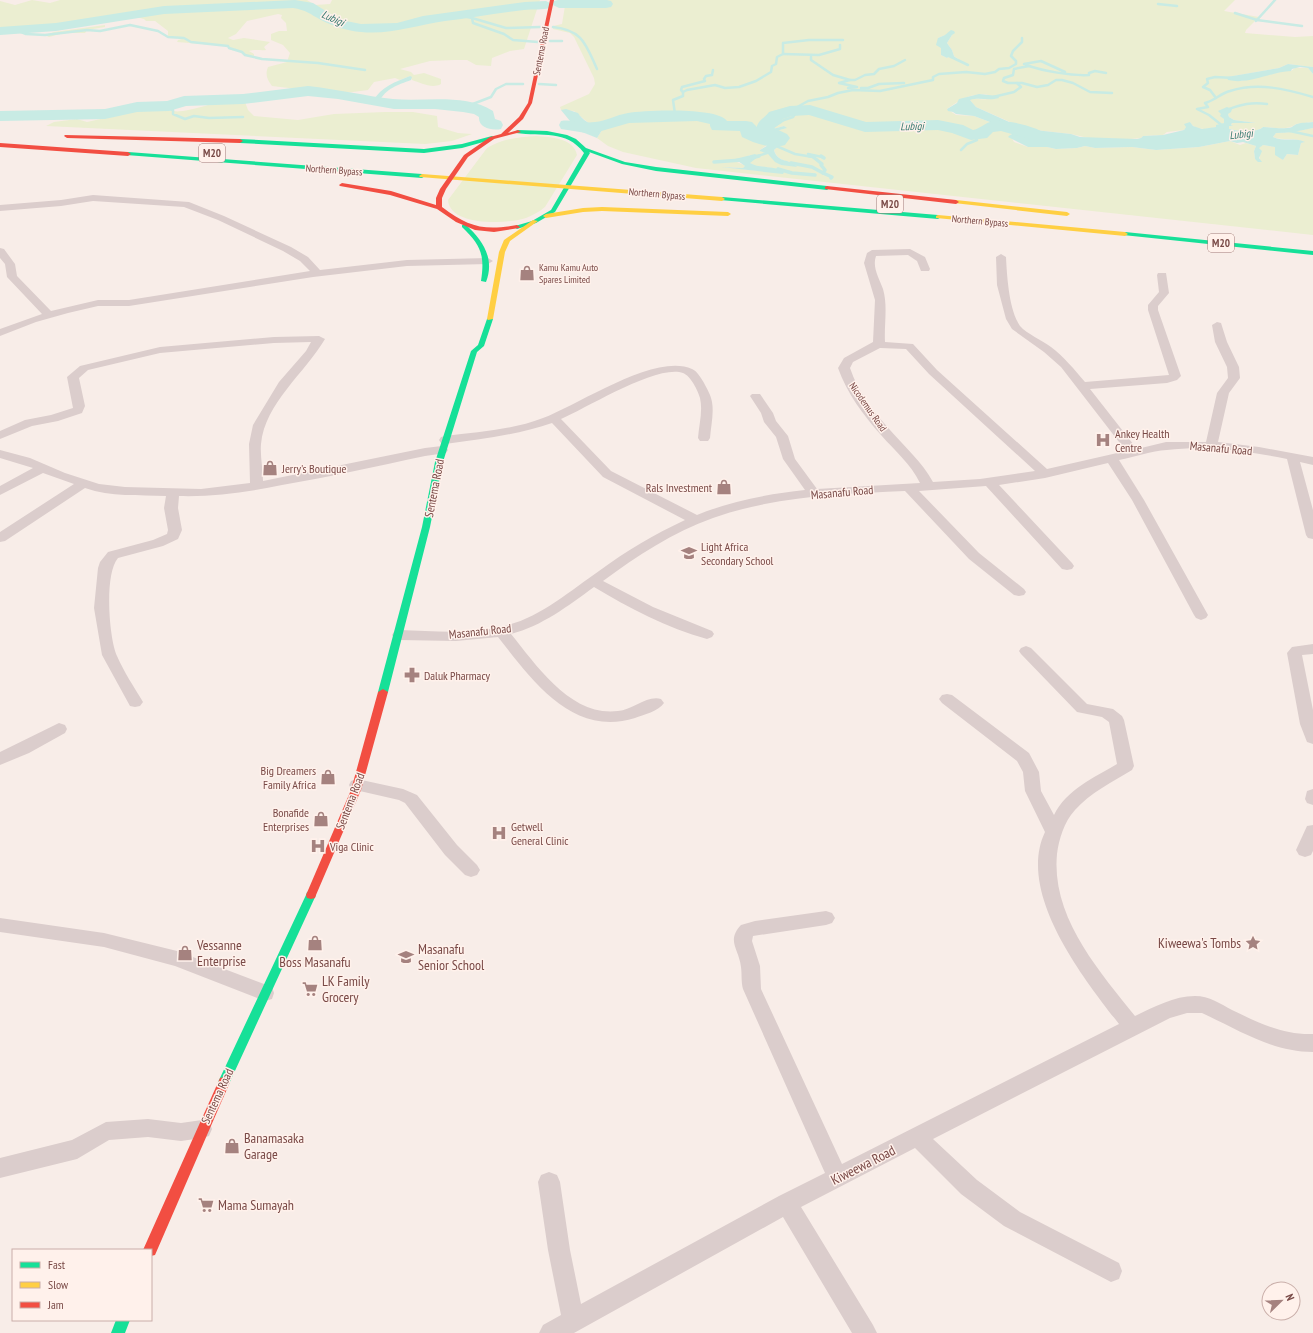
<svg xmlns="http://www.w3.org/2000/svg" width="1313" height="1333" font-family="'PT Sans Narrow',sans-serif">
	<rect width="100%" height="100%" fill="#f8ede8"/>
	<g fill="#ebeed1" fill-rule="evenodd">
		<path d="M32,0l18,3 10,-3h247l8,5 15,-1 2,-4h208l-16,49 -14,2 -18,7 -1,8 -15,-1 -9,-5h-12l-25,1 -30,8 11,3 3,3 10,-2 17,6v5c-9,5 -20,-1 -29,-4l-2,-4 -10,4 -5,-2 -21,4 -6,8 -30,4 -66,-8c-5,-7 -7,-11 -4,-19l19,-5 3,-9 -7,-8 -12,-5v-6l8,-3h8l-1,-8 -5,-5 1,-3 -4,-1 -31,7 -11,13 -8,4 5,2 11,-2 26,4 -6,5 2,3c-5,1 -10,-1 -17,1l5,3v3l-9,-2 -3,-3c-5,-2 -12,0 -15,-6l-50,-4 1,-2 8,-2 -18,-1v-6l-13,-10h-9l-2,-2 -16,-4 -80,12 -48,3v-29l15,4z"/>
		<path d="M566,0h669l-11,11 35,6 -13,13 -1,3 50,4 18,-1v31l-25,-3 -9,4 -51,9 13,4 43,-10h7l4,-3h13l5,6v48l-17,2c-8,7 -24,3 -33,3 -6,6 -26,4 -34,2v-3h3l-1,-1 1,-2h24l-22,-3 -5,-3 -1,-3h-7l3,5v4c-9,6 -28,10 -34,-1l-6,8 -17,2 -4,3 -20,1 -2,2 -22,2 -8,-2h-23l-17,-4 -45,-5 -50,-22 -7,-8c7,-1 12,1 19,0l1,-4c-19,-2 -27,4 -42,14l9,6 18,1 29,11 13,3v2l-6,3 4,7 14,5h19l9,2 21,-1 8,-2 10,2 37,-1 24,3 43,-3 31,-6 10,4 6,-2 10,3 -2,5 1,8 5,1 -1,-13 4,-2 13,2v5l7,8 4,-6 11,1 3,-12 3,-1c-8,-5 -22,-1 -31,-5l3,-4c12,0 24,-3 37,-5v107l-617,-67 -73,-16 -15,-6 -11,-8 7,-11 -13,-2 -17,-14 -13,-1 -1,-3 29,-13 6,-10 -1,-6 -20,-41 -4,-4 -17,-4v-3l9,-2zM945,35h7l-5,8 5,7 2,6 4,3 -8,-3 -3,2 -6,-3 1,-7 -4,-10zM775,116l-8,10 2,4 15,-4 2,2 -10,3 -1,1 7,7 -2,6 -6,5c3,10 11,11 20,13l-13,2 -13,-12 -8,-3 15,-11 -7,-6 -6,-1 5,-12zM750,155l1,5 -1,3 5,3 17,2 -12,3 -37,-4 20,1 3,-2 -9,-4z"/>
		<path d="M105,25v2l-18,3 -2,3h-21l-15,4 -4,-2 9,-3z"/>
		<path d="M230,99l15,3 3,8 6,6 44,4 36,-6 51,-2h28l24,4 1,11 20,6 14,1 -20,7 -27,3 -379,-18 8,-4 23,-3 10,3 59,-13 23,-2c2,1 3,3 5,4 8,3 46,-10 56,-12z"/>
		<path d="M536,136c14,1 38,2 41,19l-32,52c-6,5 -12,8 -19,11 -19,6 -76,9 -78,-18l39,-52c15,-9 31,-11 49,-12z"/>
	</g>
	<g fill="#c8ebe4">
		<path d="M119,17l-66,10 -53,5v-2l48,-3z"/>
		<path d="M951,30l3,1 1,2 -3,2 -5,8 5,7 2,6 4,4 -8,-4 -3,2 -6,-3v-7l-5,-3 2,-7 7,-3z"/>
		<path d="M1288,64l25,3v7l-5,-6 -8,-1 -8,2 -1,2c-21,1 -42,14 -63,9l-1,-3 52,-9z"/>
		<path d="M410,76l2,1 -1,3c-13,5 -25,8 -32,22l83,3h-72l-17,-4c8,-14 22,-19 37,-25z"/>
		<path d="M979,94l19,2 1,2c-10,3 -20,-1 -29,2l6,7 31,14 6,4 11,2 2,2 45,5 9,3 57,2 4,-1 2,-2 20,-1 21,-5 2,-3 -2,-3 6,-2 3,4 9,3 14,-2v-2l8,-2v-4l-4,-3 1,-2 -3,-3 9,-4 5,2 -1,3 -3,2 1,3 5,3 22,3h-24l-1,2 2,1h-4v3c8,2 28,4 34,-2 8,0 20,3 29,0 1,-1 4,-3 5,-3 5,-2 10,-1 16,-2v6c-13,3 -25,5 -37,5l-3,4c10,5 22,0 32,5l-4,1 -3,12 -11,-1 -4,6 -8,-5v-8l-12,-2 -4,3 3,3 -3,7 3,4h-4l-3,-3 -1,-8 2,-5 -13,-4 -6,1 -7,-2 -31,6 -43,3 -24,-3 -37,1 -10,-2 -8,2 -21,1 -9,-2h-19l-20,-10 2,-2 6,-3v-2l-13,-3 -29,-11 -18,-2 -3,-2 -5,-1 -1,-2 10,-6 2,-4z"/>
		<path d="M566,109l12,4c5,8 16,15 25,12l1,2 -7,11 -30,-12 1,-4 2,-1 -9,-11z"/>
		<path d="M775,116l1,4 -9,6 2,4 15,-4 3,2 -11,3 -1,1 7,7 -2,6 -6,5c4,14 16,8 23,17l-16,-2 -6,-3 -7,-8 -8,-3v-1l10,-6 5,-5 -7,-6 -11,-4v-3z"/>
		<path d="M755,154l4,2 -9,7c10,6 24,2 34,9l-1,2 -62,-7 22,1 2,-2 -10,-7z"/>
	</g>
	<g fill="none" stroke-linecap="round" stroke-linejoin="round">
		<g stroke="#c8ebe4" stroke-width="2.5">
			<path d="M1158,4l19,2"/>
			<path d="M572,5l3,-3 14,-2"/>
			<path d="M1235,13l22,7 45,6"/>
			<path d="M462,16l10,2 1,5 31,11 9,6 25,2"/>
			<path d="M472,18l34,10 34,-1"/>
			<path d="M1256,21l19,-21"/>
			<path d="M553,27c30,3 33,18 44,42"/>
			<path d="M16,30l10,4 19,1 42,-5 13,1 30,-6 28,6 10,6 16,1 7,4 37,4 1,2 13,4 3,3 17,4 56,4 47,7"/>
			<path d="M550,41h12"/>
			<path d="M945,51l2,4 21,10"/>
			<path d="M783,54l36,1 21,-6v-4"/>
			<path d="M811,57v3l22,15 17,5 -11,3 18,4 -9,1"/>
			<path d="M1024,64l17,-3 24,11"/>
			<path d="M1026,65c17,6 45,11 63,10v-2l6,-2 11,2"/>
			<path d="M1029,66l-15,3 -1,6 -9,3 -1,3 5,2h14l15,4 11,-2 8,-5h6l11,3 17,9 22,1"/>
			<path d="M850,80h5l10,-5 9,-1 5,-5 15,-3 11,-6"/>
			<path d="M539,84l17,1"/>
			<path d="M861,88h7l11,-4 25,-1"/>
			<path d="M683,92l-2,-2 1,-3 23,-6 -1,-2 2,-3 6,-1 1,-5"/>
			<path d="M993,97l21,-5 7,-5 -4,-4"/>
			<path d="M1216,98l-6,-8 -7,-3 5,-4 -1,-4 8,-2 19,1"/>
			<path d="M160,106l13,4v4l12,5 9,-3 15,2 34,-1"/>
			<path d="M465,107l26,-10 5,-8 10,-5h17"/>
			<path d="M1227,110c14,-6 25,-8 40,-6"/>
			<path d="M790,111l18,-10 20,-4 10,-4 15,-3 27,1 53,-11v-3l6,-3 27,-2 19,2 10,-2 4,-3 10,-1 7,-4v-3l-5,-5 2,-5 9,-9v-4"/>
			<path d="M673,116l2,-2 -2,-14 10,-4v-4l4,-2 28,-5 10,3 14,-1 17,-6 15,-9 1,-6 4,-2 1,-7 6,-3v-11l26,-3h34"/>
			<path d="M1224,127l-15,-12 -12,-6 11,-2 -3,-4c9,-2 16,-10 25,-12 28,-9 56,-2 83,6"/>
			<path d="M1285,130l28,6"/>
			<path d="M767,131l17,-11 9,-3 4,-6"/>
			<path d="M774,145l21,9 18,3"/>
			<path d="M961,150l6,-6 10,-4 -3,-5"/>
			<path d="M808,154l14,3"/>
			<path d="M755,157l15,-5"/>
		</g>
		<g stroke="#c8ebe4" stroke-width="3.5">
			<path d="M809,156h3l10,8 -1,1 4,5 -2,3 9,4 -1,1"/>
			<path d="M821,156l3,2"/>
			<path d="M751,158l8,-2"/>
			<path d="M714,162l28,-2"/>
			<path d="M791,163l21,4 11,6"/>
			<path d="M778,169l14,4 23,2"/>
		</g>
		<g fill="#c8ebe4" fill-rule="evenodd">
			<path d="M295,0l18,3 16,10 17,8 15,3 36,-1 26,-7 102,-14 21,-1 6,3 2,-3 4,-1h49l4,1 2,3 -2,3 -5,1h-47l-6,-3 -2,3c-9,2 -18,1 -27,2 -26,3 -53,8 -79,11 -28,4 -55,14 -84,11 -14,-1 -28,-6 -40,-12 -11,-6 -15,-10 -28,-12l-129,6 -108,17 -56,4v-8l56,-4 108,-17z"/>
			<path d="M308,86c29,3 57,10 85,13 33,3 71,-6 100,12l2,8 6,2 2,4 -2,4c-9,2 -23,-1 -22,-12l-5,-3 -11,-2 -28,-3h-41l-56,-10 -30,-3 -65,8 -57,2 -17,5 -32,1 -32,7 -105,2v-10l105,-2 32,-7 30,-1 17,-5 59,-2z"/>
			<path d="M810,105l56,17 72,-2 25,5 10,5c6,-1 12,-7 20,-9 12,-2 49,6 56,16l-3,4 -6,1 -39,-11 -8,1 -6,6 -16,2 -19,-7 -14,-3 -73,2 -56,-17 -17,1 -9,3 -2,4 -7,5 13,6 3,4 -5,7c-15,4 -29,-1 -43,-8l-2,-6 -28,-1 -2,-4v-2l-13,-3 -68,2 -31,9 -12,1 -25,-4 -2,-4 2,-4c11,-2 22,3 34,1 11,-1 21,-7 33,-9 17,-3 90,-6 99,8h19l6,1 5,5c1,-7 8,-9 12,-15l21,-6z"/>
		</g>
		<g fill="#dbcdcc" fill-rule="evenodd">
			<path d="M93,195l96,7 35,14 67,31 17,10 12,13 87,-10 81,-2 5,3 -5,3 -81,2 -94,11 -184,29h-31l-30,7 -32,9 -36,14v-7l42,-15 -35,-37 -2,-13 -5,-6v-10l4,1 11,15 2,12 34,35 47,-11h31l181,-29 -10,-10 -17,-10 -65,-31 -34,-13 -91,-6 -32,5 -61,5v-6l61,-5z"/>
			<path d="M910,249l15,8 5,12 -1,2h-8l-4,-10 -9,-6 -32,1c-4,11 3,22 7,33 5,17 1,35 2,53l28,2 24,26 110,99 79,-18 -65,-84 -17,-15 -32,-23 -6,-10 -9,-34 -1,-28 5,-3 5,3c1,19 3,53 14,69 7,8 22,14 31,21 13,10 23,22 34,35l84,-7 -21,-65v-5l11,-13 -2,-17 1,-2h8l3,20 -11,13v4l23,66 -4,4 -10,3 -77,6 47,60 29,-7h40l11,-49 11,-15 -1,-11 -12,-25 -3,-17 5,-3 4,1 6,19 12,25 1,11 -11,15 -11,49 41,5 54,10v8l-13,-3 13,48v29l-5,-1 -2,-3 -19,-76c-39,-8 -80,-14 -120,-9 -16,1 -32,7 -48,10l25,40 64,115 -2,3 -5,2 -5,-2 -2,-3 -62,-115 -24,-37 -63,15 -46,7 73,78 2,3 -2,3 -5,1 -5,-1 -76,-83 -67,5 60,62 45,36 2,3 -2,3 -5,1 -5,-1 -45,-36 -64,-68c-64,3 -130,5 -192,27 -40,14 -76,38 -110,63l50,26 59,24 2,3 -2,3 -5,2c-40,-11 -78,-31 -113,-52 -26,19 -52,39 -83,47 26,32 60,83 107,77 15,-1 29,-16 43,-12l3,4c-5,8 -21,12 -29,15 -63,20 -104,-39 -137,-81l-42,4 -57,-1 -5,-2 -2,-3 2,-3 5,-2c36,1 75,5 109,-5 34,-9 63,-35 91,-54 27,-20 56,-37 86,-51l-82,-43 -51,-54c-35,12 -71,16 -107,21l-4,-1 -2,-3 2,-3 4,-1c33,-4 67,-6 98,-18 35,-13 113,-66 149,-49 5,2 9,9 12,14 3,6 7,12 8,19 2,11 -1,24 -2,36l-2,3h-8l-2,-3c1,-13 5,-27 2,-40 -2,-7 -9,-22 -17,-25 -26,-9 -96,35 -122,46l50,52 86,44c34,-14 71,-21 108,-25l-22,-31 -7,-22 -12,-15 -3,-9 -11,-17 2,-2h8l13,19 3,8 12,15 7,23 22,30 103,-6c-9,-19 -25,-32 -39,-48 -18,-20 -34,-42 -43,-67l6,-10 29,-16 2,-42 -11,-37 3,-10 5,-3zM880,348l26,1 23,25 106,97 -55,8 -47,3c-11,-20 -28,-35 -43,-52 -17,-19 -32,-38 -40,-62l3,-6z"/>
			<path d="M319,336l6,3c-20,34 -60,64 -64,105 -1,12 2,25 2,37l162,-33 17,-2 4,1 2,3 -2,3 -21,3c-48,10 -95,21 -143,29 -34,7 -68,12 -103,11l-1,12 4,22 -4,9 -15,7 -45,12c-14,16 -9,80 -1,98 7,16 17,31 26,46l-3,4 -5,1 -5,-1 -28,-51 -8,-47 4,-40 2,-6 8,-10 45,-12 14,-6 1,-4 -4,-22 2,-12c-27,-1 -55,1 -81,-8l-80,53 -5,1v-10l74,-48 -31,-11 -43,22v-9l33,-18 -33,-10v-8l30,8 35,15 34,11 26,3 76,2 49,-6 -1,-39 4,-19 26,-43 27,-31 5,-9 -37,1 -114,10 -72,17 -9,8 6,28 -3,7 -24,8 -26,5 -32,13v-8l25,-11 26,-5 22,-7 -6,-31 13,-11 80,-19 114,-10z"/>
			<path d="M1313,644v10l-11,1 11,55v34l-6,-2 -7,-18 -13,-71 5,-6z"/>
			<path d="M1026,646l5,2 56,56 26,5 9,7 2,4 10,46 -2,4c-20,12 -42,23 -57,40 -11,12 -16,29 -18,44 -6,63 42,117 78,162 19,-9 39,-20 60,-20 14,0 26,8 37,14 27,13 51,25 81,24v18c-41,0 -74,-22 -111,-39h-15l-17,5 -237,121 44,41 43,32 99,51 3,8 -3,8 -8,3 -107,-56 -43,-32 -46,-46 -114,59 72,118 4,8h-25l-69,-116 -209,116h-35l4,-8 18,-10 -13,-65 -10,-68 3,-7 8,-3 8,3 3,7 10,68 11,54 198,-108 46,-23 -82,-184c-2,-7 -1,-15 -2,-22 -2,-18 -15,-26 0,-42l14,-4 71,-10 6,2 3,5 -3,5 -6,2 -73,11 -1,5 8,25 1,23 81,175 277,-140c-35,-45 -103,-131 -74,-192l-20,-41 -2,-19 -6,-11 -75,-58 -3,-4 3,-4 5,-1 5,1 77,58 10,19 2,19 13,24c12,-25 41,-38 63,-51l-8,-42 -7,-5 -25,-5 -56,-58 -2,-3 2,-3z"/>
			<path d="M59,723l6,2 2,4 -2,4 -36,20 -29,12v-13z"/>
			<path d="M357,779l46,10 14,6 40,50 20,20 3,5 -3,5 -6,2 -6,-2 -20,-20 -40,-52 -6,-3 -48,-11 -2,-4 2,-4z"/>
			<path d="M1313,789v16l-6,-2 -2,-4 2,-8z"/>
			<path d="M1313,825v26l-2,4 -6,2 -6,-2 -3,-5 11,-24z"/>
			<path d="M0,918l104,15 73,18 95,36 2,6 -2,6 -7,2 -90,-35 -71,-19 -104,-15z"/>
			<path d="M148,1119l33,4 21,-3 7,2 3,7 -3,7 -7,2 -21,3 -33,-4 -39,3 -32,19 -77,19v-20l72,-18 34,-18z"/>
		</g>
		<g fill="#16e098" fill-rule="evenodd">
			<path d="M518,130l29,1 20,4 9,4 10,9 39,14 31,5 171,19 3,2 -3,2 -171,-19 -34,-7 -33,-12 1,1 -35,59 -19,11 -19,6 -3,-2 1,-1 17,-5 19,-11 33,-57c-18,-24 -42,-16 -68,-20v-2z"/>
			<path d="M492,136l2,1v2l-32,9 -38,5 -184,-10 -3,-2 3,-2 184,10 38,-5z"/>
			<path d="M128,152l294,22 3,2 -3,2 -296,-23v-2z"/>
			<path d="M722,197l216,18 3,2 -3,2 -218,-19 -1,-1z"/>
			<path d="M462,225h4c17,15 29,34 20,57l-5,-1c4,-26 0,-36 -19,-54z"/>
			<path d="M1125,232l188,19v4l-190,-20v-2z"/>
			<path d="M490,317l3,2 -9,27 -7,6 -34,110 -13,65 -42,165 -2,2h-6l-2,-2 44,-165 13,-65 36,-111 7,-6 9,-26z"/>
			<path d="M311,891l4,1 1,3 -88,191 -4,1 -4,-1 -2,-4 2,-4 86,-183 1,-3z"/>
			<path d="M116,1320h14l-5,13h-14z"/>
		</g>
		<g fill="#ffcf43" fill-rule="evenodd">
			<path d="M422,174l300,23 3,2 -3,2 -302,-24 -1,-1z"/>
			<path d="M956,200l111,12 3,2 -3,2 -113,-13 -1,-1z"/>
			<path d="M602,207l126,5 3,2 -3,2 -126,-5 -19,1 -37,6 -3,-2 3,-2 37,-6z"/>
			<path d="M938,215l187,17 3,2 -3,2 -189,-18v-2z"/>
			<path d="M533,220l5,1 -28,20 -5,11 -12,67 -5,1 -1,-1 12,-67 5,-12z"/>
		</g>
		<g fill="#f24e42" fill-rule="evenodd">
			<path d="M550,0h4l-22,103 -9,16 -15,14 10,-3 3,2 -27,7 -26,18 -22,32 -4,9v9c26,20 42,24 75,18l3,2 -1,1 -25,4 -19,-2 -19,-8 -19,-13 -47,-14 -50,-9 -1,-1 3,-2 49,8 45,14v-7l4,-9 24,-34 26,-18 11,-3 18,-17 9,-14z"/>
			<path d="M65,135l175,4 3,2 -3,2 -173,-5 -3,-2z"/>
			<path d="M0,143l128,9 3,2 -3,2 -128,-9z"/>
			<path d="M827,186l129,14 3,2 -3,2 -131,-15v-2z"/>
			<path d="M383,689l5,3 -27,98 -45,105 -1,3 -4,1 -4,-1 -1,-3 45,-105 27,-98z"/>
			<path d="M224,1077l4,1 2,4 -75,173 -4,1v-6h-8l77,-172z"/>
		</g>
	</g>
	<defs>
		<symbol id="shop-bare" viewBox="-9 -9 18 18"><path d="M-5-2.5h2.3a2.7 3.5 0 0 1 5.4 0H5L5.5 6h-11ZM-1.5-2.5h3a1.5 2.3 0 0 0-3 0Z" fill="#a5827f" stroke="#fff1eb" stroke-width="2.5" paint-order="stroke"/></symbol>
		<symbol id="hospital-bare" viewBox="-9 -9 18 18"><path d="M-5-5h3v3.5h4V-5h3V5h-3V1.5h-4V5h-3Z" fill="#a5827f" stroke="#fff1eb" stroke-width="2.5" paint-order="stroke"/></symbol>
		<symbol id="school-bare" viewBox="-9 -9 18 18"><path d="M0-5L7-2L0 1L-7-2ZM-4 1L0 2.5L4 1V4Q0 6-4 4Z" fill="#a5827f" stroke="#fff1eb" stroke-width="2.5" paint-order="stroke"/></symbol>
		<symbol id="pharmacy-bare" viewBox="-9 -9 18 18"><path d="M-2-6h4v4h4v4h-4v4h-4v-4h-4v-4h4Z" fill="#a5827f" stroke="#fff1eb" stroke-width="2.5" paint-order="stroke"/></symbol>
		<symbol id="sight-bare" viewBox="-9 -9 18 18"><path d="M0-6L1.8-2.2L6-1.7L2.9 1.2L3.7 5.4L0 3.3L-3.7 5.4L-2.9 1.2L-6-1.7L-1.8-2.2Z" fill="#a5827f" stroke="#fff1eb" stroke-width="2.5" paint-order="stroke"/></symbol>
		<symbol id="supermarket-bare" viewBox="-9 -9 18 18"><path d="M-6-5.5h2.5l.6 2H6L4.5 2H-2.5L-4.4-4H-6ZM-1.5 3.2a1.3 1.3 0 1 0 .1 0ZM3 3.2a1.3 1.3 0 1 0 .1 0Z" fill="#a5827f" stroke="#fff1eb" stroke-width="2.5" paint-order="stroke"/></symbol>
	</defs>
	<g fill-rule="evenodd">
		<use href="#shop-bare" x="516" y="262" width="22" height="22"/>
		<use href="#hospital-bare" x="1092" y="429" width="22" height="22"/>
		<use href="#shop-bare" x="259" y="457" width="22" height="22"/>
		<use href="#shop-bare" x="713" y="476" width="22" height="22"/>
		<use href="#school-bare" x="678" y="542" width="22" height="22"/>
		<use href="#pharmacy-bare" x="401" y="664" width="22" height="22"/>
		<use href="#shop-bare" x="317" y="766" width="22" height="22"/>
		<use href="#shop-bare" x="310" y="808" width="22" height="22"/>
		<use href="#hospital-bare" x="488" y="822" width="22" height="22"/>
		<use href="#hospital-bare" x="307" y="835" width="22" height="22"/>
		<use href="#shop-bare" x="304" y="932" width="22" height="22"/>
		<use href="#sight-bare" x="1242" y="932" width="22" height="22"/>
		<use href="#shop-bare" x="174" y="942" width="22" height="22"/>
		<use href="#school-bare" x="395" y="946" width="22" height="22"/>
		<use href="#supermarket-bare" x="299" y="978" width="22" height="22"/>
		<use href="#shop-bare" x="221" y="1135" width="22" height="22"/>
		<use href="#supermarket-bare" x="195" y="1194" width="22" height="22"/>
	</g>
	<g text-anchor="middle" dominant-baseline="central" stroke-width="3" stroke-linejoin="round" paint-order="stroke">
		<g font-size="10" fill="#794946" stroke="#fff1eb">
			<text transform="translate(541 51) rotate(-79)">Sentema Road</text>
			<text transform="translate(334 170) rotate(4)">Northern Bypass</text>
			<text transform="translate(657 194) rotate(5)">Northern Bypass</text>
			<text transform="translate(980 221) rotate(5)">Northern Bypass</text>
			<text transform="translate(868 407) rotate(55)">Nicodemus Road</text>
		</g>
		<g font-size="10" fill="#794946" stroke="#fff1eb" text-anchor="start">
			<text x="539" y="267">Kamu Kamu Auto<tspan x="539" dy="12">Spares Limited</tspan></text>
		</g>
		<g font-size="11" font-style="italic" fill="#357970" stroke="#fff1eb">
			<text transform="translate(333 18) rotate(24)">Lubigi</text>
			<text transform="translate(912 126) rotate(-1)">Lubigi</text>
			<text transform="translate(1241 134) rotate(-6)">Lubigi</text>
		</g>
		<g fill="#fff1eb" stroke="#a17b78" stroke-width="1">
			<rect x="199" y="144" width="26" height="18" rx="3"/>
			<rect x="877" y="195" width="26" height="18" rx="3"/>
			<rect x="1208" y="234" width="26" height="18" rx="3"/>
		</g>
		<g font-size="11" font-weight="bold" fill="#794946">
			<text x="212" y="153">M20</text>
			<text x="890" y="204">M20</text>
			<text x="1221" y="243">M20</text>
		</g>
		<g font-size="12" fill="#794946" stroke="#fff1eb" text-anchor="start">
			<text x="1115" y="433">Ankey Health<tspan x="1115" dy="14">Centre</tspan></text>
			<text x="282" y="468">Jerry's Boutique</text>
			<text x="712" y="487" text-anchor="end">Rals Investment</text>
			<text x="701" y="546">Light Africa<tspan x="701" dy="14">Secondary School</tspan></text>
			<text x="424" y="675">Daluk Pharmacy</text>
			<text x="316" y="770" text-anchor="end">Big Dreamers<tspan x="316" dy="14">Family Africa</tspan></text>
			<text x="309" y="812" text-anchor="end">Bonafide<tspan x="309" dy="14">Enterprises</tspan></text>
			<text x="511" y="826">Getwell<tspan x="511" dy="14">General Clinic</tspan></text>
			<text x="330" y="846">Viga Clinic</text>
		</g>
		<g font-size="12" fill="#794946" stroke="#fff1eb">
			<text transform="translate(1221 448) rotate(5)">Masanafu Road</text>
			<text transform="translate(434 488) rotate(-79)">Sentema Road</text>
			<text transform="translate(842 492) rotate(-5)">Masanafu Road</text>
			<text transform="translate(480 631) rotate(-6)">Masanafu Road</text>
			<text transform="translate(350 801) rotate(-69)">Sentema Road</text>
			<text transform="translate(217 1096) rotate(-65)">Sentema Road</text>
		</g>
		<g font-size="14" fill="#794946" stroke="#fff1eb" text-anchor="start">
			<text x="1241" y="943" text-anchor="end">Kiweewa's Tombs</text>
			<text x="197" y="945">Vessanne<tspan x="197" dy="16">Enterprise</tspan></text>
			<text x="418" y="949">Masanafu<tspan x="418" dy="16">Senior School</tspan></text>
			<text x="315" y="962" text-anchor="middle">Boss Masanafu</text>
			<text x="322" y="981">LK Family<tspan x="322" dy="16">Grocery</tspan></text>
			<text x="244" y="1138">Banamasaka<tspan x="244" dy="16">Garage</tspan></text>
			<text x="218" y="1205">Mama Sumayah</text>
		</g>
		<g font-size="14" fill="#794946" stroke="#fff1eb">
			<text transform="translate(863 1165) rotate(-27)">Kiweewa Road</text>
		</g>
	</g>
	<rect x="12" y="1249" width="140" height="72" fill="#fff1eb" stroke="#c9aea9"/>
	<rect x="20" y="1262" width="20" height="6" fill="#16e098" stroke="#c9aea9"/>
	<text x="48" y="1269" font-size="12" fill="#794946">Fast</text>
	<rect x="20" y="1282" width="20" height="6" fill="#ffcf43" stroke="#c9aea9"/>
	<text x="48" y="1289" font-size="12" fill="#794946">Slow</text>
	<rect x="20" y="1302" width="20" height="6" fill="#f24e42" stroke="#c9aea9"/>
	<text x="48" y="1309" font-size="12" fill="#794946">Jam</text>
	<g transform="translate(1281 1301) rotate(67)"><circle r="19" fill="#fff1eb" stroke="#c9aea9"/>
	<path d="M0-3L7 15L0 10L-7 15Z" fill="#a5827f"/>
	<text y="-6" font-size="11" font-weight="bold" text-anchor="middle" fill="#794946">N</text>
	</g>
</svg>
